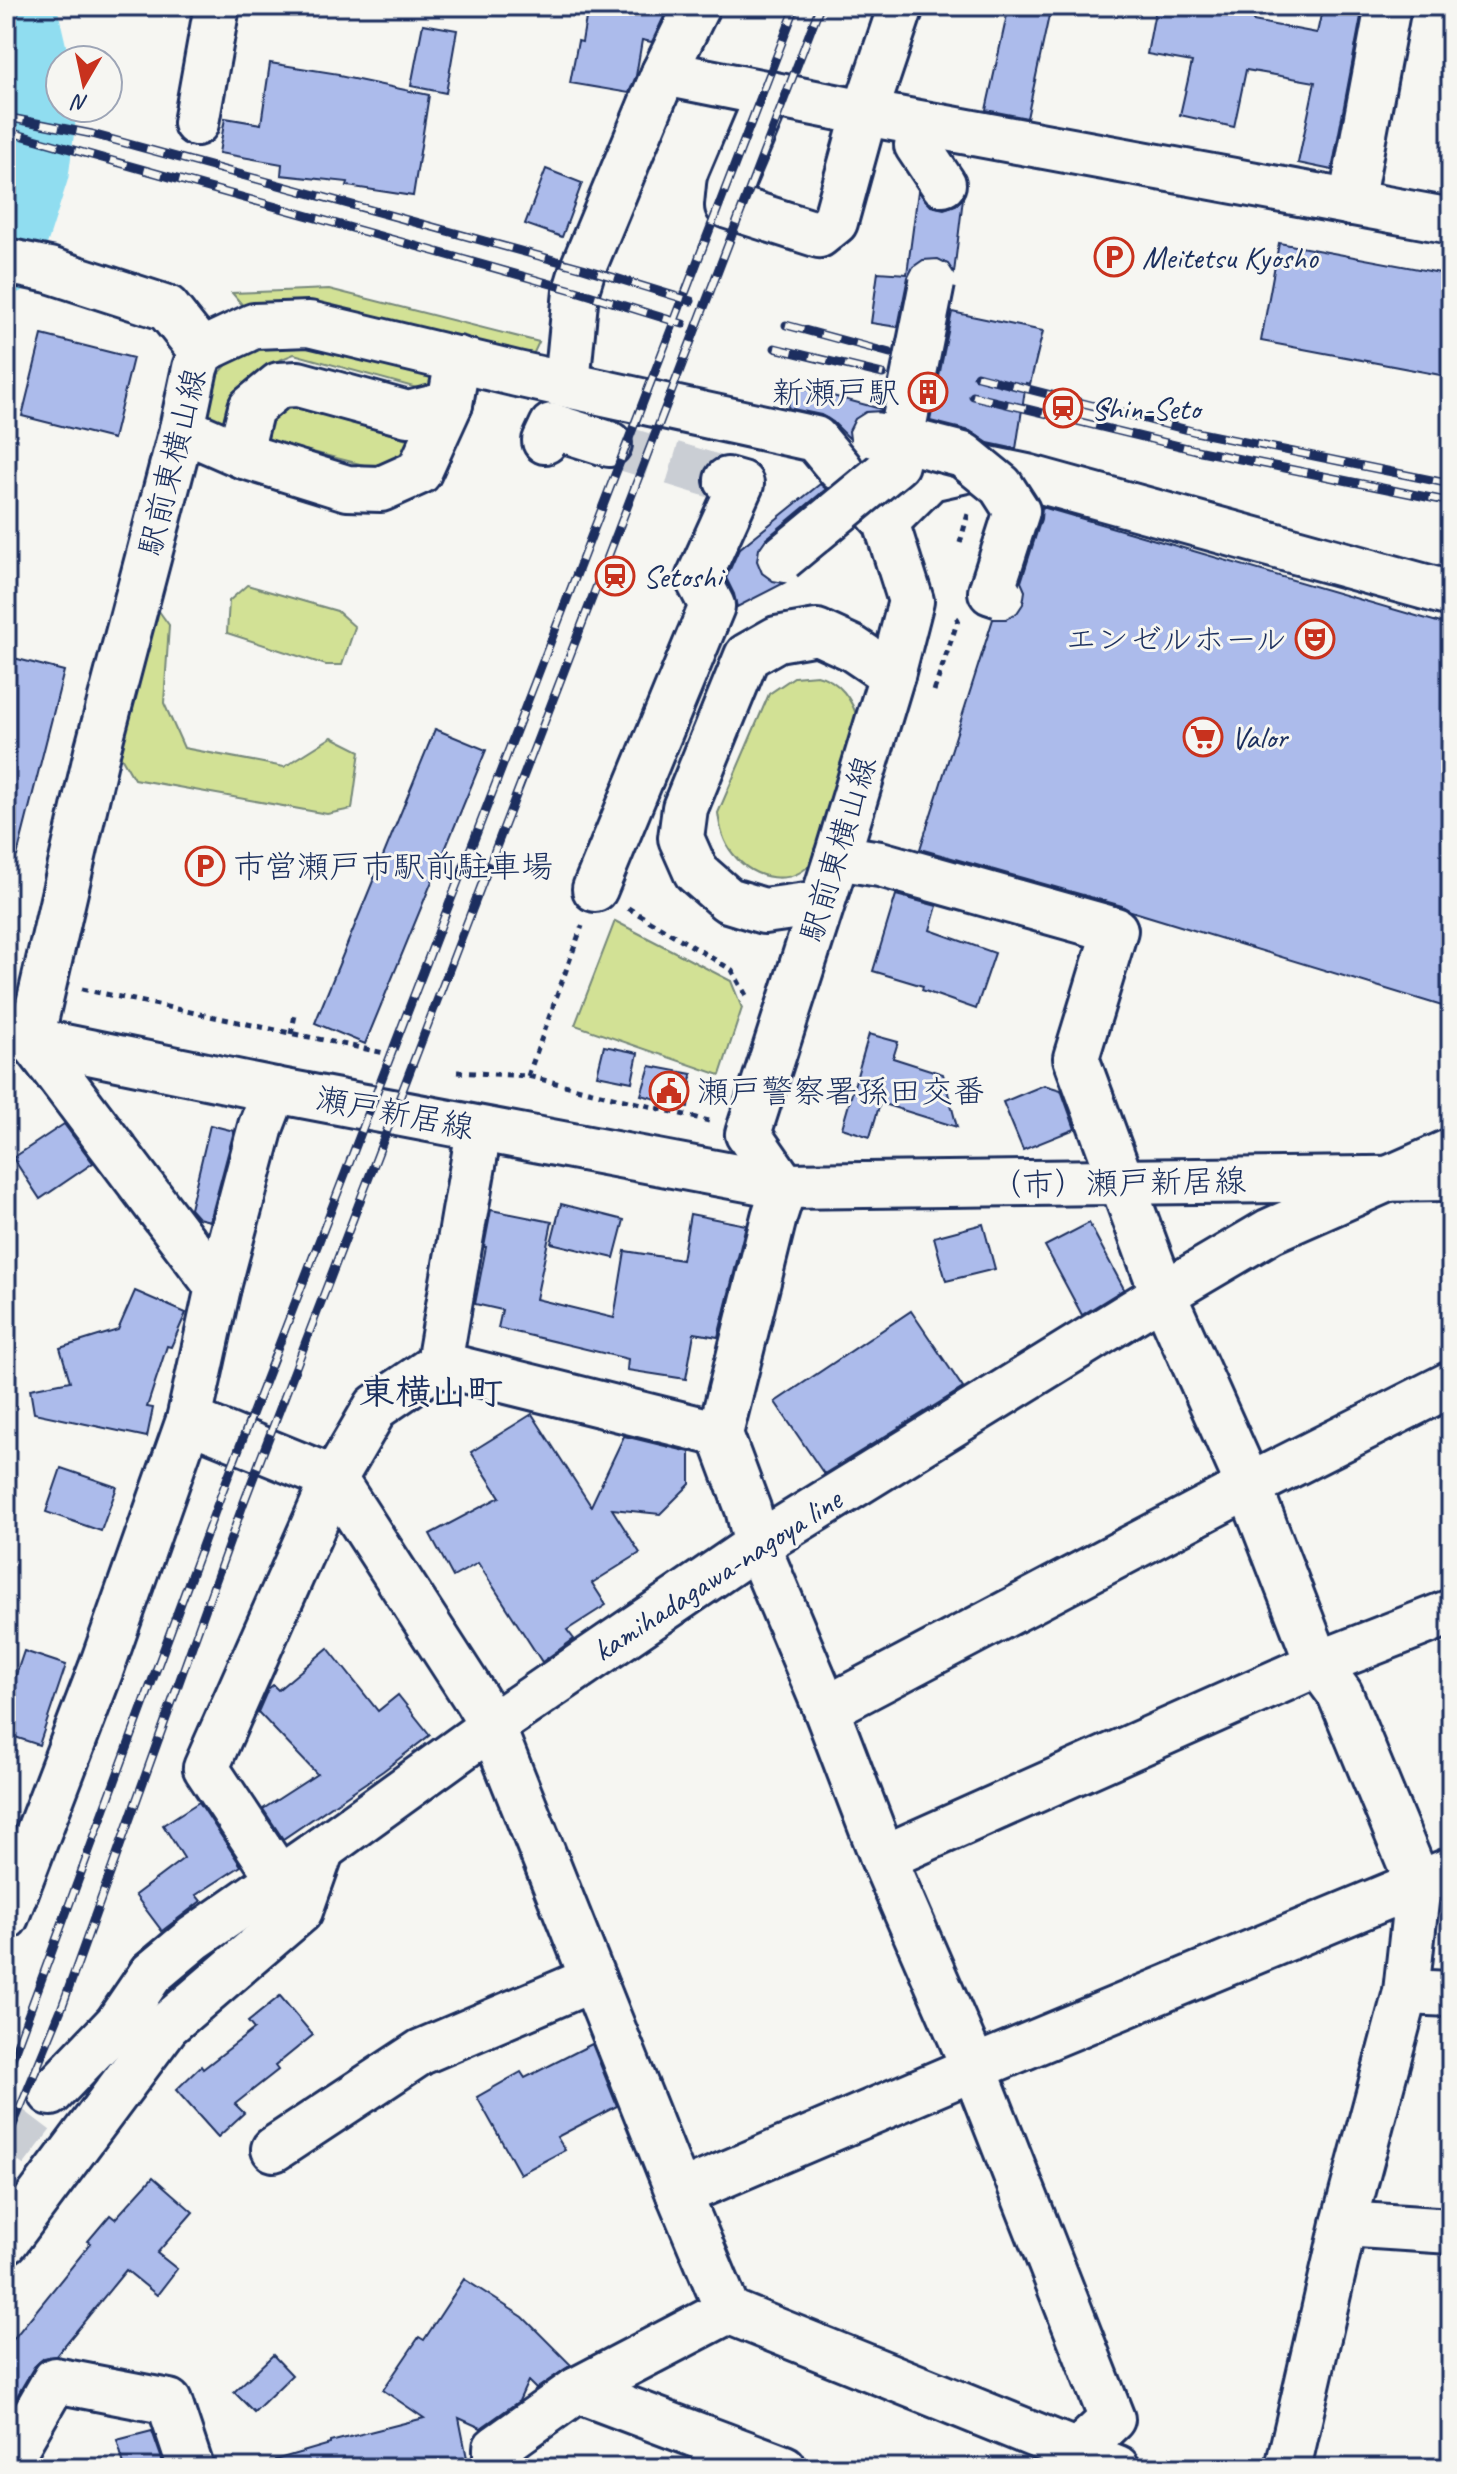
<svg xmlns="http://www.w3.org/2000/svg" width="1457" height="2474" font-family="Caveat,'Klee One',sans-serif">
	<rect width="100%" height="100%" fill="#f6f6f2"/>
	<filter id="ink" filterUnits="userSpaceOnUse"><feTurbulence type="fractalNoise" baseFrequency=".0125" numOctaves="2"/><feDisplacementMap in="SourceGraphic" scale="16" xChannelSelector="R" yChannelSelector="G"/><feConvolveMatrix kernelMatrix="1 2 1 2 8 2 1 2 1" color-interpolation-filters="sRGB"/></filter>
	<g filter="url(#ink)">
		<g fill="#d2e195" stroke="#76887a" stroke-width="2">
			<path d="M329,289l210,53 -8,17 -280,-44 -19,-22z"/>
			<path d="M293,335l143,39 -1,19 -141,-39 -29,12 -20,26 -15,26 -16,5 -9,-12 3,-25 37,-42z"/>
			<path d="M290,405l117,34v13l-27,13h-16l-95,-24 -7,-14z"/>
			<path d="M247,585l90,26 18,16 -13,38h-16l-99,-32 2,-32z"/>
			<path d="M156,607l13,18 -5,78 20,45 100,19 48,-30 28,14 -8,58 -25,5 -193,-35 -14,-24z"/>
			<path d="M817,675c22,5 36,25 41,46l-44,139c-22,28 -60,20 -81,-6 -10,-12 -13,-26 -15,-41l51,-119 25,-17z"/>
			<path d="M615,921l116,60 11,27 -22,67 -145,-50z"/>
		</g>
		<g fill="none" stroke-linecap="round" stroke-linejoin="round">
			<path stroke="#90ddf0" stroke-width="68" d="M6,261l29,-90 9,-70 -22,-95"/>
		</g>
		<g fill="#acbbeb" stroke="#1b2f5e" stroke-width="2">
			<path d="M588,6h81l-17,36 -10,-2 -6,36 -7,17 -59,-10 8,-42 4,1z"/>
			<path d="M1009,6h15l26,5 -23,107 -41,-8z"/>
			<path d="M1156,6h100l-3,15 64,12 6,-27h40l-31,164 -34,-7 17,-81 -69,-12 -12,57 -54,-12 12,-53 -45,-8z"/>
			<path d="M423,24l34,6 -11,63 -35,-7z"/>
			<path d="M270,63l69,11v2l90,19 -16,101 -66,-10 1,-4 -67,-7 1,-11 -63,-11 6,-35 36,6z"/>
			<path d="M546,169l36,14 -20,54 -37,-13z"/>
			<path d="M918,191l13,15 13,3 12,-4 7,-7 -9,75 -6,-9 -10,-5 -15,1 -10,7 -5,10 -10,50 -27,-4 7,-51 29,2z"/>
			<path d="M1279,243l172,32v102l-190,-36z"/>
			<path d="M952,312l91,19 -13,53 -4,-1 -10,66 -28,-6 -18,-12 -40,-10z"/>
			<path d="M42,335l91,23 -20,81 -91,-23z"/>
			<path d="M792,385l89,24v2l-15,1 -11,7 -6,12 1,8 -17,-17 -12,-7 -33,-7z"/>
			<path d="M820,484l6,5 -60,50 -7,10 -2,12 5,12 11,8 11,2 -47,24 -3,-13 -8,-16 13,-29z"/>
			<path d="M1042,507l409,119v349l-9,31 -311,-95 -9,-5 -202,-57 73,-230h13l11,-6 6,-9 2,-13 -4,-9 20,-63z"/>
			<path d="M6,656l58,15 -47,185 -11,-2z"/>
			<path d="M435,729l51,21 -121,294 -50,-21z"/>
			<path d="M896,895l41,11 -7,24 65,23 -19,56 -54,-19 1,-4 -50,-15z"/>
			<path d="M869,1034l29,8 -5,16 50,16 14,53 -77,-24 -10,34 -28,-9z"/>
			<path d="M604,1046l34,7 -6,29 -35,-7z"/>
			<path d="M650,1066l42,8 -4,33 -47,-12z"/>
			<path d="M1044,1085l17,5 14,39 -52,21 -20,-48z"/>
			<path d="M64,1124l29,39 -53,36 -27,-41z"/>
			<path d="M210,1125l24,6 -24,90 -12,-3 -8,-9z"/>
			<path d="M561,1204l63,16 -10,38 -63,-15z"/>
			<path d="M491,1210l61,12 -16,77 78,19 11,-67 57,9 8,-46 56,11 -28,112 -24,-4 -8,46 -59,-9 1,-11 -130,-31 4,-18 -27,-6 11,-57h-2z"/>
			<path d="M1089,1223l35,66 -42,26 -37,-69z"/>
			<path d="M983,1224l12,45 -49,12 -12,-44z"/>
			<path d="M135,1291l51,22 -15,34 -4,-1 -20,61 6,1 -6,29 -113,-24 -4,-24 40,-8 -10,-33 58,-18z"/>
			<path d="M911,1311l52,77 -139,86 -49,-72z"/>
			<path d="M532,1414l59,92 33,-70 66,16v32l-30,30 -48,-5 28,44 -48,30 14,22 -39,25 7,9 -32,23 -64,-99 -25,14 -23,-43 70,-37 -29,-45z"/>
			<path d="M61,1468l56,19 -16,44 -55,-19z"/>
			<path d="M328,1648l50,63 20,-16 32,40 -47,36 -100,68 -20,-30 54,-35 -59,-62 10,-23 5,-4 5,5z"/>
			<path d="M24,1651l42,14 -27,80 -33,-11v-30z"/>
			<path d="M199,1802l42,64 -45,29 5,6 -39,30 -27,-36 49,-37 -21,-33z"/>
			<path d="M280,1996l33,39 -38,31 3,4 -43,34 9,9 -26,24 -42,-47 25,-24 2,3 51,-40 -6,-7z"/>
			<path d="M592,2044l25,62 -60,31 8,13 -45,24 -43,-77 44,-25 4,6z"/>
			<path d="M153,2177l40,35 -36,41 20,16 -20,26 -31,-25 -70,86 -12,2 -10,9 -28,48v-67l85,-105 -3,-2 22,-26 5,4z"/>
			<path d="M464,2279l59,38 48,48 -35,24 -8,-8 -9,20 -38,27 -22,-10 8,40 -52,10h-139l-1,-8 55,-16v-2l94,-24 -41,-28 36,-53 5,3z"/>
			<path d="M273,2355l19,20 -38,37 -20,-20z"/>
			<path d="M152,2431l13,37h-40l-8,-28z"/>
		</g>
		<g fill="none" stroke-linecap="round" stroke-linejoin="round">
			<path stroke="#caced4" stroke-width="44" stroke-dasharray="44 22" stroke-linecap="butt" d="M609,444l118,36"/>
			<path stroke="#caced4" stroke-width="44" stroke-dasharray="44 22" stroke-linecap="butt" d="M6,2152l45,-59"/>
			<defs>
				<g id="minor">
					<path d="M664,73l201,40 586,108"/>
					<path d="M769,94l-39,92 -2,20 91,29 16,-13 30,-109 36,-107"/>
					<path d="M196,123l21,-117"/>
					<path d="M922,124l-5,21 26,39"/>
					<path d="M1351,203l37,-197"/>
					<path d="M6,261l43,9 118,38 34,43"/>
					<path d="M567,384l9,-93 7,-23 81,-195 33,-67"/>
					<path d="M182,429l62,27 103,32 34,1 38,-17 31,-68 8,-45"/>
					<path d="M545,441l7,-15 57,18"/>
					<path d="M244,456v-20l7,-28 28,-23 19,-1 110,30 42,-10"/>
					<path d="M886,522l44,-44 49,-11 48,10 424,117"/>
					<path d="M837,857l43,7 235,66 -39,128 87,236 86,192 69,178 22,30 78,189 -12,109 -62,232 -56,244"/>
					<path d="M595,889l117,-283 -14,-27 43,-95 -14,-4"/>
					<path d="M821,903l-57,8 -36,-11 -32,-28 -15,-34 4,-30 62,-152 30,-17 40,-7 35,16 40,27"/>
					<path d="M6,1035l269,55 509,96 667,-8"/>
					<path d="M31,1039l66,-287 85,-323 13,-61 6,-17 53,-25 55,-2 208,50 298,65 25,30"/>
					<path d="M31,1039l187,248"/>
					<path d="M784,1186l-10,31 -54,217 28,75 9,36 69,164 57,149 91,210 138,351 -52,49"/>
					<path d="M784,1186l-36,-52 89,-277 55,-182 19,-74 -25,-79 -14,-16"/>
					<path d="M439,1364l40,-234"/>
					<path d="M189,1420l145,59 142,220 16,27 187,468 49,117 389,157"/>
					<path d="M826,1709l423,-223 202,-102"/>
					<path d="M883,1858l435,-194 133,-52"/>
					<path d="M279,1878l-73,-110 128,-289 42,-72 63,-43 281,70"/>
					<path d="M6,1917l95,-248 88,-249 29,-133 43,-161 14,-36"/>
					<path d="M1406,1992l45,2"/>
					<path d="M274,2149l147,-97 172,-73"/>
					<path d="M679,2194l295,-126 477,-198"/>
					<path d="M1344,2224l107,7"/>
					<path d="M6,2241l161,-216 133,-114 22,-62"/>
					<path d="M577,2390l207,78"/>
					<path d="M6,2465l49,-85 114,22 22,66"/>
					<path d="M496,2468v-20l81,-58 151,-79"/>
				</g>
				<path id="major" d="M51,2093l66,-69 34,-50 43,-36 128,-89 170,-123 265,-181 406,-251 107,-63 181,-80"/>
			</defs>
			<use href="#minor" stroke="#1b2f5e" stroke-width="50"/>
			<use href="#major" stroke="#1b2f5e" stroke-width="50"/>
			<g stroke="#1b2f5e" stroke-width="5" stroke-dasharray="6 6" stroke-linecap="butt">
				<path d="M960,543l9,-33"/>
				<path d="M934,691l24,-71 -2,-3"/>
				<path d="M628,908l104,62 16,29"/>
				<path d="M82,989l312,66"/>
				<path d="M291,1034l4,-19"/>
				<path d="M457,1072l71,4 181,45"/>
				<path d="M528,1076l54,-150"/>
			</g>
			<use href="#minor" stroke="#f6f6f2" stroke-width="44"/>
			<use href="#major" stroke="#f6f6f2" stroke-width="44"/>
			<defs>
				<g id="rail">
					<path d="M6,117l86,17 491,134 108,33"/>
					<path d="M6,131l570,160 107,33"/>
					<path d="M786,325l104,28"/>
					<path d="M775,348l108,26"/>
					<path d="M977,376l219,56 255,52"/>
					<path d="M973,396l223,54 255,52"/>
					<path d="M6,2075l215,-580 575,-1489"/>
					<path d="M6,2142l56,-135 182,-505 576,-1496"/>
				</g>
			</defs>
			<use href="#rail" stroke="#1b2f5e" stroke-width="9"/>
			<use href="#rail" stroke="#f6f6f2" stroke-width="6" stroke-dasharray="18" stroke-linecap="butt"/>
			<defs>
				<g id="minor-bridge">
					<path d="M874,435l27,4 62,16 38,31 16,25 -26,81 9,3"/>
					<path d="M782,558l114,-94 36,-181"/>
				</g>
			</defs>
			<use href="#minor-bridge" stroke="#1b2f5e" stroke-width="50" stroke-linecap="butt"/>
			<use href="#minor-bridge" stroke="#f6f6f2" stroke-width="44"/>
		</g>
	</g>
	<defs>
		<symbol id="parking-ring" viewBox="-11 -11 22 22"><circle r="9.5" fill="#f6f6f2" stroke="#c8321e" stroke-width="1.5"/><path d="M-3.5-5.5H1a3.5 3.5 0 0 1 0 7H-1V5.5H-3.5ZM-1-3.4V-.6H.8a1.4 1.4 0 0 0 0-2.8Z" fill="#c8321e"/></symbol>
		<symbol id="building-ring" viewBox="-11 -11 22 22"><circle r="9.5" fill="#f6f6f2" stroke="#c8321e" stroke-width="1.5"/><path d="M-4-6H4V6H1V3H-1V6H-4ZM-2.5-4.3h1.7v1.8h-1.7ZM.8-4.3h1.7v1.8H.8ZM-2.5-1h1.7V.8h-1.7ZM.8-1h1.7V.8H.8Z" fill="#c8321e"/></symbol>
		<symbol id="station-ring" viewBox="-11 -11 22 22"><circle r="9.5" fill="#f6f6f2" stroke="#c8321e" stroke-width="1.5"/><path d="M-3-6H3Q5-6 5-4V2Q5 4 3 4L4.5 6H3L1.5 4h-3L-3 6H-4.5L-3 4Q-5 4-5 2V-4Q-5-6-3-6ZM-3.5-4v3h7v-3ZM-3.5 1v1.5H-2V1ZM2 1v1.5H3.5V1Z" fill="#c8321e"/></symbol>
		<symbol id="theatre-ring" viewBox="-11 -11 22 22"><circle r="9.5" fill="#f6f6f2" stroke="#c8321e" stroke-width="1.5"/><path d="M-5-5.5Q0-4 5-5.5V0Q5 5 0 6Q-5 5-5 0ZM-3.3-2.5H-1v1.5H-3.3ZM1-2.5H3.3v1.5H1ZM-2.8 1Q0 5.5 2.8 1Z" fill="#c8321e"/></symbol>
		<symbol id="supermarket-ring" viewBox="-11 -11 22 22"><circle r="9.5" fill="#f6f6f2" stroke="#c8321e" stroke-width="1.5"/><path d="M-6-5.5h2.5l.6 2H6L4.5 2H-2.5L-4.4-4H-6ZM-1.5 3.2a1.3 1.3 0 1 0 .1 0ZM3 3.2a1.3 1.3 0 1 0 .1 0Z" fill="#c8321e"/></symbol>
		<symbol id="civic-ring" viewBox="-11 -11 22 22"><circle r="9.5" fill="#f6f6f2" stroke="#c8321e" stroke-width="1.5"/><path d="M-.6-6.5H3V-4.5H.6V-3L4-1V1h2V6H-6V1h2V-1L-.6-3ZM-1.2 2.5V6h2.4V2.5Z" fill="#c8321e"/></symbol>
	</defs>
	<g fill-rule="evenodd">
		<use href="#parking-ring" x="1092" y="235" width="44" height="44"/>
		<use href="#building-ring" x="906" y="370" width="44" height="44"/>
		<use href="#station-ring" x="1041" y="386" width="44" height="44"/>
		<use href="#station-ring" x="593" y="554" width="44" height="44"/>
		<use href="#theatre-ring" x="1293" y="617" width="44" height="44"/>
		<use href="#supermarket-ring" x="1181" y="715" width="44" height="44"/>
		<use href="#parking-ring" x="183" y="844" width="44" height="44"/>
		<use href="#civic-ring" x="647" y="1069" width="44" height="44"/>
	</g>
	<g text-anchor="middle" dominant-baseline="central" stroke-width="6" stroke-linejoin="round" paint-order="stroke">
		<g font-size="32" fill="#1b2f5e" stroke="#f6f6f2" text-anchor="start">
			<text x="1142" y="257">Meitetsu Kyosho</text>
			<text x="900" y="392" text-anchor="end">新瀬戸駅</text>
			<text x="1091" y="408">Shin-Seto</text>
			<text x="643" y="576">Setoshi</text>
			<text x="1287" y="639" text-anchor="end">エンゼルホール</text>
			<text x="1231" y="737">Valor</text>
			<text x="233" y="866">市営瀬戸市駅前駐車場</text>
			<text x="697" y="1091">瀬戸警察署孫田交番</text>
		</g>
		<g font-size="32" fill="#1b2f5e" stroke="#f6f6f2">
			<text transform="translate(172 462) rotate(-76)">駅前東横山線</text>
			<text transform="translate(838 849) rotate(-73)">駅前東横山線</text>
			<text transform="translate(395 1113) rotate(11)">瀬戸新居線</text>
			<text transform="translate(1118 1183) rotate(-1)">（市）瀬戸新居線</text>
			<text transform="translate(717 1575) rotate(-33)">kamihadagawa-nagoya line</text>
		</g>
		<g font-size="36" font-weight="bold" fill="#1b2f5e" stroke="#f6f6f2">
			<text x="431" y="1392">東横山町</text>
		</g>
	</g>
	<rect width="1457" height="2474" fill="none" stroke="#f6f6f2" stroke-width="32"/>
	<rect x="16" y="16" width="1425" height="2442" fill="none" stroke="#1b2f5e" stroke-width="3" filter="url(#ink)"/>
	<g transform="translate(84 84) rotate(189)"><circle r="38" fill="#f6f6f2" stroke="#9ea6b7" stroke-width="2"/>
	<path d="M0-6L14 30L0 20L-14 30Z" fill="#c8321e"/>
	<text y="-12" font-size="22" font-weight="bold" text-anchor="middle" fill="#1b2f5e">N</text>
	</g>
</svg>
